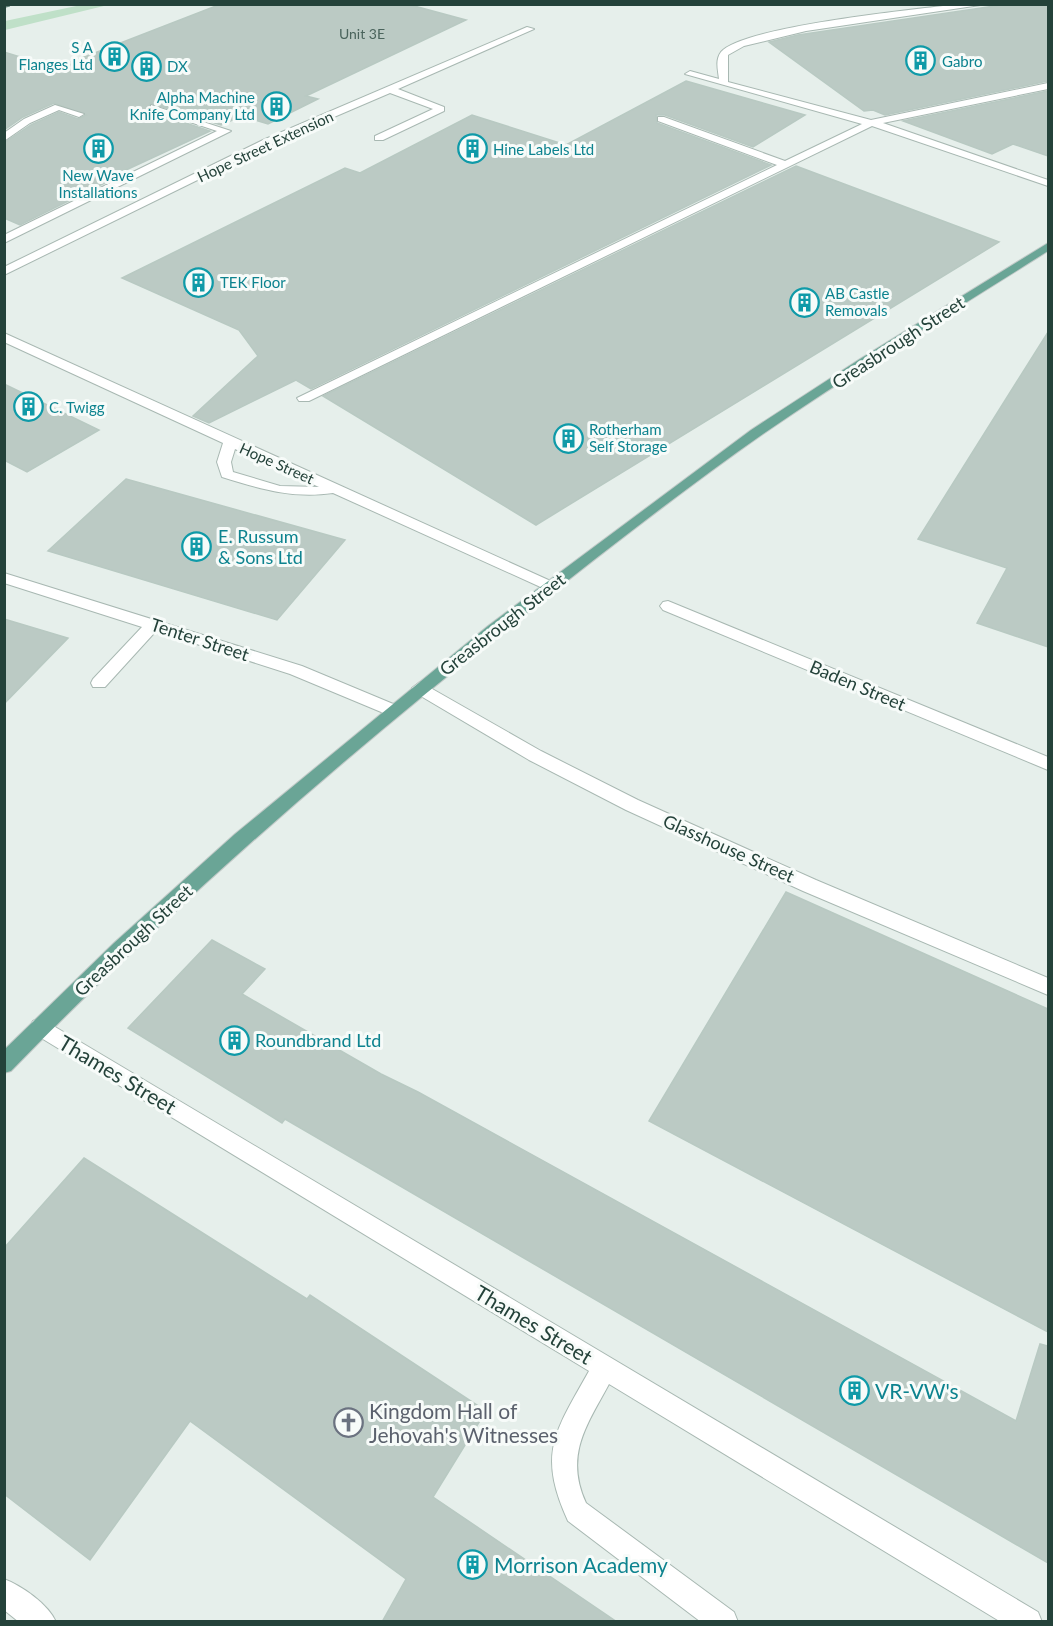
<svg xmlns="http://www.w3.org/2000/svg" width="1053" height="1626" font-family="Lato,sans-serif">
	<rect width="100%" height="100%" fill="#e6efeb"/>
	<path fill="#bfe0c8" d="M81,5h27l-103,25v-9z"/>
	<g fill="#bbcac4" stroke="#b8c9c2" stroke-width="1.5">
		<path d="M221,4h186l59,16 -160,76 12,3 -50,25 -26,-8 -21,9 -71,-22v8l60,20 -97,45 4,1 -97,48 -16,-7v-75l27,-18 28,-13 19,7 8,-4 -32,-12 -31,14 -19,13v-78l52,16z"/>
		<path d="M1008,4h40v77l-163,34 -12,-5 -9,1 -95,-69 29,-7z"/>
		<path d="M686,81l119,34 -52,32 -88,-32h-9l1,8 114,42 -460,224 -15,-9 -87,43 -16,-7 65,-60 -19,-26 -117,-52 223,-110 15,5 112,-58 94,30z"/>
		<path d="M1048,91v65l-35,-12 -21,10 -89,-33z"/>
		<path d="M796,166l203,76 -463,283 -213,-129z"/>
		<path d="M1048,332v315l-71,-24 30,-55 -89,-29z"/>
		<path d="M4,384l95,46 -72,42 -23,-12z"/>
		<path d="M126,479l219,61 -68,80 -229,-69z"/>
		<path d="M4,619l64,19 -64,66z"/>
		<path d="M786,892l262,117v323l-399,-211z"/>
		<path d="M212,940l53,29 -23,25 139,80 37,18 598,329 24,-77 8,2v217l-763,-444 -3,4 -154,-95z"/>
		<path d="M84,1158l223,141 3,-4 176,116 -53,86 184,125h-235l24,-43 -216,-158 -100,139 -86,-66v-246z"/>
	</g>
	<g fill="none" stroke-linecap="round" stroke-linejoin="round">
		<defs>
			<g id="minor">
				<path d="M960,4h27l-181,27 -62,15 -16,9v27l143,38 177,-37v6l-165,34 165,57v6l-176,-60 -563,275h-10l-2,-3 480,-233 -119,-44v-4h6l121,44 77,-37 -177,-50 5,-3 29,8c-1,-9 -4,-19 2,-27 22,-26 199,-43 239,-48z"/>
				<path d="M527,27l7,2 -136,60 46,18v4l-61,29h-8v-4l58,-27 -43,-16 -119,51 -267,131v-8l259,-127z"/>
				<path d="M55,105l29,9 -5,3 -20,-7 -29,13 -26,18v-8l20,-14z"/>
				<path d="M151,105l80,26 -227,112v-8l213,-104 -66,-22z"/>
				<path d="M4,333l551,250 3,3 -3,3h-10l-212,-96c-40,6 -73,-4 -111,-16l-5,-15 6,-19 -219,-101zM235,449l84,38 -39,-1 -47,-14 -2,-10z"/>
				<path d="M4,573l298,93 96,40 2,4 -8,6 -6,-2 -96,-40 -134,-43 -51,56h-12l-2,-4 2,-4 49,-52 -138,-44z"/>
				<path d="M668,601l380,156v13l-385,-160 -3,-4 3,-4z"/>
				<path d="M420,682l121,69 97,49 178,80 232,98v17l-245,-104 -177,-81 -97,-50 -115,-68 -2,-4z"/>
				<path d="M40,1018l998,594 4,10h-41l-392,-238c-22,41 -45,71 -23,119l148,109 4,10h-37l-133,-101c-31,-68 -13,-89 21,-150l-556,-338 -3,-6 3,-6z"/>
				<path d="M4,1579c18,7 44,25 52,43h-37l-15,-12z"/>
			</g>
			<path id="major" d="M1048,243v8c-95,60 -192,119 -285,183 -80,56 -157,116 -234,177 -182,143 -356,294 -518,460l-7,2v-23l110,-107 121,-109 253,-208 263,-196 109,-71z"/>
		</defs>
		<use href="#minor" stroke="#a8b8b2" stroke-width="2"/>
		<use href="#major" stroke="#c2cac8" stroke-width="2"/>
		<use href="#minor" fill="#fff" fill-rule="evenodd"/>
		<use href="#major" fill="#6aa596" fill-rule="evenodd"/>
		<path stroke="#5f7d75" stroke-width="2" stroke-dasharray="6 3" stroke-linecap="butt" d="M4,7l12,-3"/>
	</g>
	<defs>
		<symbol id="building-ring" viewBox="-11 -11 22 22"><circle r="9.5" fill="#f7fbf9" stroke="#0f9aa8" stroke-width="1.5"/><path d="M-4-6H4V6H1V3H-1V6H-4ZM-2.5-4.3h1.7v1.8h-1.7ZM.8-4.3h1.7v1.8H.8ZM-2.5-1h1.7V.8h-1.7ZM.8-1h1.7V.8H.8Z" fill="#0f9aa8"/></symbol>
		<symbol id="church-ring" viewBox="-11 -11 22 22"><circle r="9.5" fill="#f7fbf9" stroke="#6b7280" stroke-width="1.5"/><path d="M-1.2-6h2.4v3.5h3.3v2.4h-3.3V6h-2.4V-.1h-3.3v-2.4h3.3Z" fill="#6b7280"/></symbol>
	</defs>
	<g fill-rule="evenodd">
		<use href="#building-ring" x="98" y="40" width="33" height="33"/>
		<use href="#building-ring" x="904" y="44" width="33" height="33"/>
		<use href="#building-ring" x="130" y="50" width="33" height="33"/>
		<use href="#building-ring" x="260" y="90" width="33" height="33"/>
		<use href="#building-ring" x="82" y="132" width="33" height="33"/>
		<use href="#building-ring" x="456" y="132" width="33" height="33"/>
		<use href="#building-ring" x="182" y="266" width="33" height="33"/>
		<use href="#building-ring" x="788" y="286" width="33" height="33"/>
		<use href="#building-ring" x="12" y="390" width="33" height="33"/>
		<use href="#building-ring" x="552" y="422" width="33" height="33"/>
		<use href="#building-ring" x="180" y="530" width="33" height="33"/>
		<use href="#building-ring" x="218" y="1024" width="33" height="33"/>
		<use href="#building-ring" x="838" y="1374" width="33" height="33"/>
		<use href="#church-ring" x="332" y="1406" width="33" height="33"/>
		<use href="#building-ring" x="456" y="1548" width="33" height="33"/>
	</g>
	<g text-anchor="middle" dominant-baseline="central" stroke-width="6" stroke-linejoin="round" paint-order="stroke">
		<g font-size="14" fill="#4a645c">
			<text x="362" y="33">Unit 3E</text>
		</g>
		<g font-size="15" fill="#0d838f" stroke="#f7fbf9" text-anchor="start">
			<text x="93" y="47" text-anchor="end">S A<tspan x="93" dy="17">Flanges Ltd</tspan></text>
			<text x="942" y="61">Gabro</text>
			<text x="167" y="66">DX</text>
			<text x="255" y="97" text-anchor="end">Alpha Machine<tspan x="255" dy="17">Knife Company Ltd</tspan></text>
			<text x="493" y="149">Hine Labels Ltd</text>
			<text x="98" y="175" text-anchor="middle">New Wave<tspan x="98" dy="17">Installations</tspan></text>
			<text x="220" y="282">TEK Floor</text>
			<text x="825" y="293">AB Castle<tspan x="825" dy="17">Removals</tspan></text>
			<text x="49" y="407">C. Twigg</text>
			<text x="589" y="429">Rotherham<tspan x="589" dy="17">Self Storage</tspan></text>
		</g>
		<g font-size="15" fill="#24423a" stroke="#f7fbf9">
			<text transform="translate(265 146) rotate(-25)">Hope Street Extension</text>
			<text transform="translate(277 463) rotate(24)">Hope Street</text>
		</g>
		<g font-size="18" fill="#24423a" stroke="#f7fbf9">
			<text transform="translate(898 342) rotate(-33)">Greasbrough Street</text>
			<text transform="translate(502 624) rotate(-38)">Greasbrough Street</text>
			<text transform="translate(200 639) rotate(18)">Tenter Street</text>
			<text transform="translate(858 685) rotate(23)">Baden Street</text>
			<text transform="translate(729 848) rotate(24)">Glasshouse Street</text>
			<text transform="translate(133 940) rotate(-43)">Greasbrough Street</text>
		</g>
		<g font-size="18" fill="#0d838f" stroke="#f7fbf9" text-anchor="start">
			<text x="218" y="536">E. Russum<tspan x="218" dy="21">&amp; Sons Ltd</tspan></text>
			<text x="255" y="1040">Roundbrand Ltd</text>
		</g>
		<g font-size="21" fill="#24423a" stroke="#f7fbf9">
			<text transform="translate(118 1074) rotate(31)">Thames Street</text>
			<text transform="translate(534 1324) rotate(31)">Thames Street</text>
		</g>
		<g font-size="21" fill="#0d838f" stroke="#f7fbf9" text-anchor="start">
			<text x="875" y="1390">VR-VW's</text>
			<text x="494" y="1564">Morrison Academy</text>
		</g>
		<g font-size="21" fill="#5b616d" stroke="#f7fbf9" text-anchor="start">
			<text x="369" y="1410">Kingdom Hall of<tspan x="369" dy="24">Jehovah's Witnesses</tspan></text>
		</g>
	</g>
	<rect width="1053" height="1626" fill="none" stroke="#24423a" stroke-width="12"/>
</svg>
